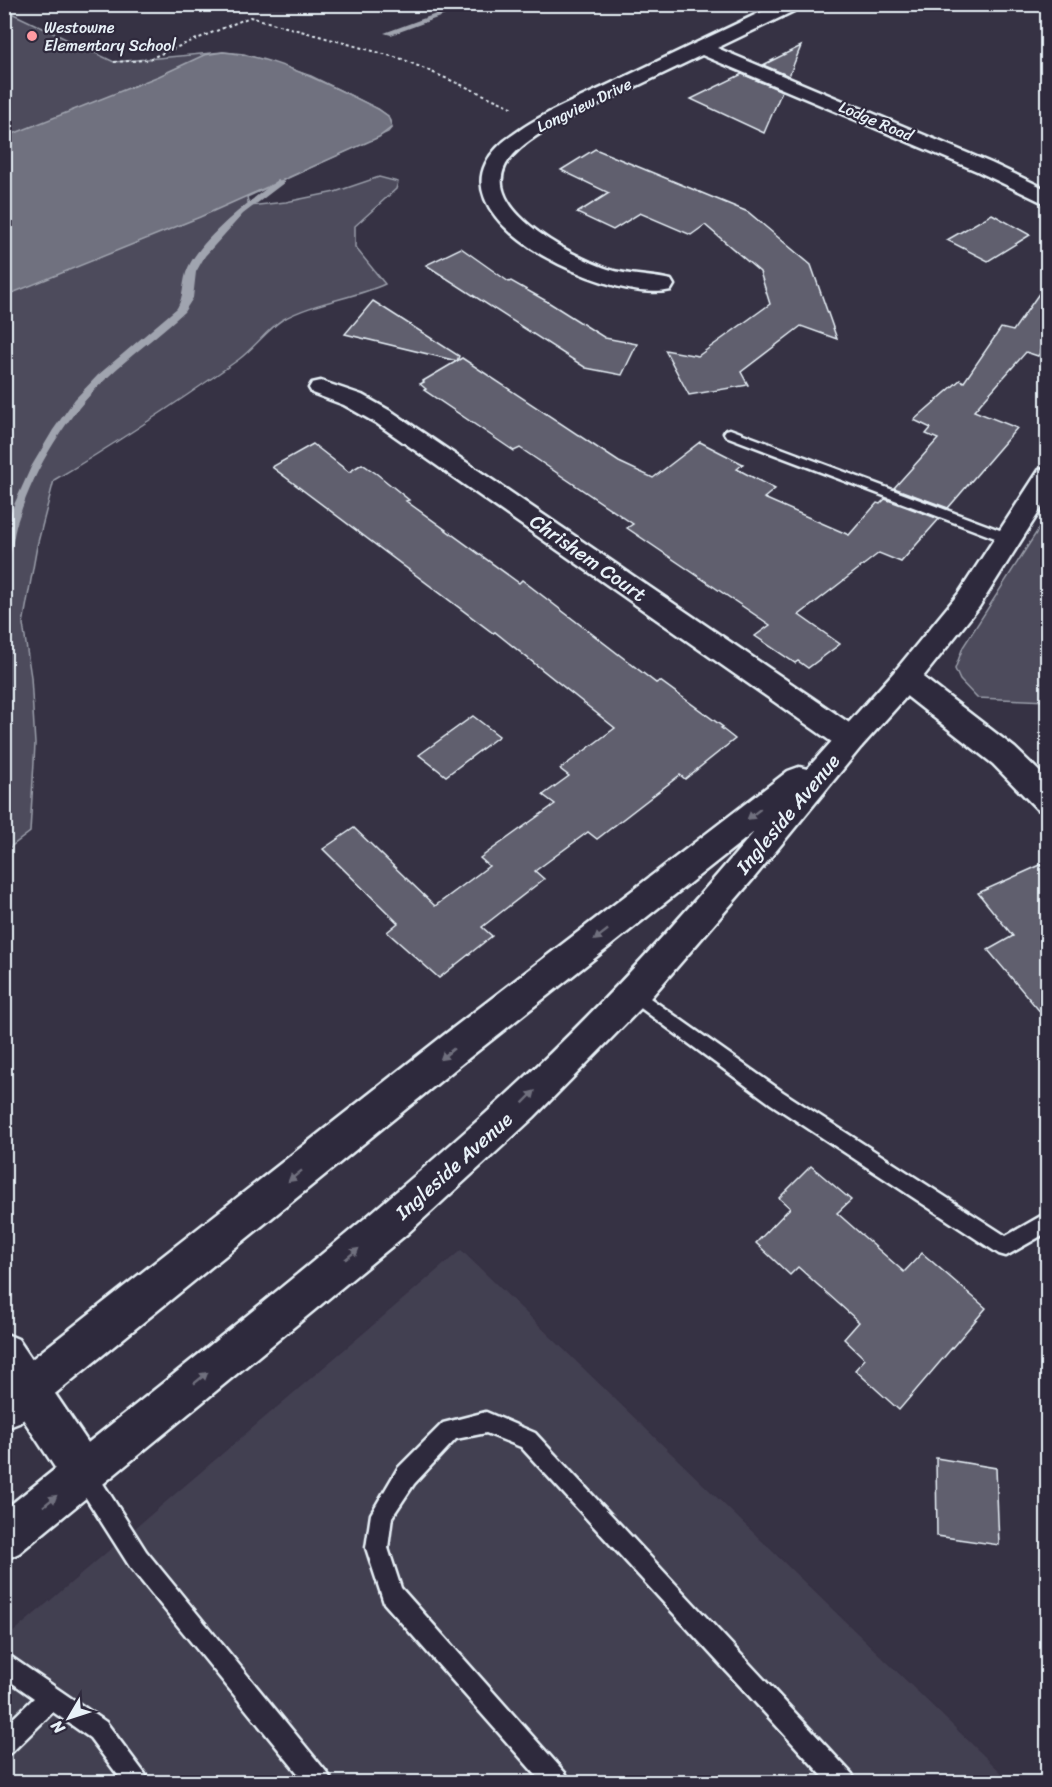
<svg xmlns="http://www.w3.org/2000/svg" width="1052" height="1787" font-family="Sriracha,sans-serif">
	<rect width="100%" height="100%" fill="#363244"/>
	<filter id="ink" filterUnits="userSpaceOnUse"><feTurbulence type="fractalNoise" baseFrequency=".0167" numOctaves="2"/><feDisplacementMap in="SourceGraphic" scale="12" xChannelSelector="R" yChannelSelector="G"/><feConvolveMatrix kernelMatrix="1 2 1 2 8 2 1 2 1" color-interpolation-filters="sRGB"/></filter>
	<g filter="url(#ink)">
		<path fill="#433f51" d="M461,1250l550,532h-1006l-1,-142z"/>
		<g fill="#4d4b5c" stroke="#9a9eaa" stroke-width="1.5">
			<path d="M5,10l109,52 109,-10 21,2 67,22 67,33 10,7 4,11 -4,5 -141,65 2,9 37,-4 49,-10 44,-15 19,5 -2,7 -41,37v21l30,37c-33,15 -71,18 -103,36 -14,9 -29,29 -44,40 -60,42 -121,83 -184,120l-17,66 -14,78 8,53 4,67 -5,88 -25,19z"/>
			<path d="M1047,516v185l-70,-3 -17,-18 -5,-11 8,-22z"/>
		</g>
		<path fill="#70717f" stroke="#a0a4af" stroke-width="1.5" d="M223,52c52,4 109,34 155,57l10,7 4,11 -13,10 -179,80 -195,79v-159l154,-61 45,-21z"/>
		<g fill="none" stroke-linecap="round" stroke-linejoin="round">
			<g fill="#a0a4af" fill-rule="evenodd">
				<path d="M463,4h12l-84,31 -7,-2z"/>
				<path d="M278,180l7,2 -42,32 -38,42 -9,16 -3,26 -9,14c-25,23 -53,43 -77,66 -40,37 -71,88 -88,139 -5,13 -6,28 -9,41l-6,4v-33l4,-11 23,-51 22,-37 22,-31 23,-24 79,-67c7,-12 5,-22 9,-35 10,-32 66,-74 92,-93z"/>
			</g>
		</g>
		<g fill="#605e6e" stroke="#e8f1f8" stroke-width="1.5">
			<path d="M801,46l-12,30 -26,-11z"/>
			<path d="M742,74l40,17 -18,42 -73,-34z"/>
			<path d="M595,149l153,63 63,53 26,74 -36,-13 -60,46 7,13 -59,10 -24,-45 33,6 72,-52 -10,-32 -55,-47 -14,10 -51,-22 -27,17 -36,-17 32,-20 -48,-23z"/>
			<path d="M992,214l38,21 -42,26 -41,-21z"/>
			<path d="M461,248l48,34 2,-1 37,21 57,36 32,6 -15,31 -36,-7 -160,-103z"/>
			<path d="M1047,282v59l-9,15 -12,-4 -52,59 43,17 -69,80 -54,-20 44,-49 -12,-5 5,-6 -17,-8 46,-40 4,2 37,-54 12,3z"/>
			<path d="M373,301l86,55 -2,5 -112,-27z"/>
			<path d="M462,358l157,104 34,16 47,-36 43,22 -6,5 38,20 -11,9 85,37 28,-32 3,1 5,-5 54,20 -38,43 -22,-9 -80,62 41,29 -32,24 -10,-7 -3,2 -40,-27 15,-11 -143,-97 6,-4 -113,-76 -6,3 -90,-61 2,-1 -6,-5 4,-2 -1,-1z"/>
			<path d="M313,444l36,28 13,-8 15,10 32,26 -3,1 113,82 3,-3 134,103 4,-2 63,46 -2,1 14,11 -50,40 -5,-4 -83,64 -9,-7 -53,39 9,8 -62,48 10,9 -53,42 -52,-46 11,-9 -75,-74 31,-21 81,78 54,-40 -9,-8 75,-54 -12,-9 26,-19 -9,-7 55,-41 -120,-96 -2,1 -221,-166z"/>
			<path d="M473,716l26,20 -53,40 -27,-21z"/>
			<path d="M1047,862v158l-59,-70 25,-14 -35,-43z"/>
			<path d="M811,1166l40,34 -14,13 67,59 18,-19 64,55 -87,102 -44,-40 10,-11 -21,-20 15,-17 -61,-55 -8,8 -34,-32 34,-35 -11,-10z"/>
			<path d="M936,1458l60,10 3,77 -62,-9z"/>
		</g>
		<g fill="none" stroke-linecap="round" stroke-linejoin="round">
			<defs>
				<g id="lane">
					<path d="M730,429l283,106 2,3 -7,5 -5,-2 -277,-105 -2,-3 2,-3z"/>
					<path d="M633,986l150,106 223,144 42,-24v20l-42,24 -7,-2 -228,-150 -144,-106 -3,-5 3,-5z"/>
					<path d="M486,1412l49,21 317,341 4,8h-28l-307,-335 -35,-14 -30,6 -42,45 -22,33 -4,31 13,40 165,186 4,8h-28l-158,-179 -18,-55 5,-34 27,-46 45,-45z"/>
					<path d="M84,1463l8,3 54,85 182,223 4,8h-27l-175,-215 -54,-85 -3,-8 3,-8z"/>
					<path d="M4,1652l102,70 39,52 4,8h-26l-33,-44 -37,-26 -41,40 -8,4v-29l30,-29 -30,-21z"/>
				</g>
				<g id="street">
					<path d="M778,4h25l-3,4 -83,40 274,115 57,27v15l-71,-34 -275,-116c-36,17 -71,34 -107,51 -28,13 -60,26 -82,49 -46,49 60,102 95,114 21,7 42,6 63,11l3,5 -3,5c-37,9 -97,-17 -129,-35 -29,-17 -75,-54 -56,-92 6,-12 17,-22 28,-29 30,-22 67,-36 100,-52 55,-26 110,-52 164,-78z"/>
					<path d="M321,381l41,14 32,18 467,318 4,8 -4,8 -11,3 -11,-3 -463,-324 -32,-18 -32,-12 -3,-5 3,-5z"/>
					<path d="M905,668l10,3 100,77 33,32v32l-11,-3 -44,-45 -98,-77 -5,-8 5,-8z"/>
					<path d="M4,1333l14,6 81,120 6,15 -6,15 -15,6 -15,-6 -65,-99z"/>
				</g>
				<path id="secondary" d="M1048,468v30l-69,109 -64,80 -54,60 -108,132 -108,125 -111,113 -126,116 -389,320 -15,7v-50c169,-136 342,-269 502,-415 89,-81 170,-171 248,-263l-284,225 -451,366 -15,6v-48l440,-346 344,-264 11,-4 8,2 88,-98 64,-78 80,-123z"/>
			</defs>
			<use href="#lane" stroke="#e8f1f8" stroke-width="5"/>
			<use href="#street" stroke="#e8f1f8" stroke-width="5"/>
			<use href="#secondary" stroke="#e8f1f8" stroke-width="5"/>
			<path stroke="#e8f1f8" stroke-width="2" stroke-dasharray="3 3" stroke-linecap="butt" d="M114,62l32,-2 104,-43 152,42 112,49"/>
			<use href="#lane" fill="#2f2a3d" fill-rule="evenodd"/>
			<use href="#street" fill="#2f2a3d" fill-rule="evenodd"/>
			<use href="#secondary" fill="#2f2a3d" fill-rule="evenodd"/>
		</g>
		<defs><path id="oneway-solid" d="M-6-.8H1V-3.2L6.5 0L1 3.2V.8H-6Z" transform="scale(1.5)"/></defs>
		<g fill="#70707e">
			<use href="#oneway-solid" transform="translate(754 814) rotate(142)"/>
			<use href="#oneway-solid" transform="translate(601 935) rotate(142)"/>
			<use href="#oneway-solid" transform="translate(447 1054) rotate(141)"/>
			<use href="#oneway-solid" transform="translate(529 1097) rotate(-45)"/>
			<use href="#oneway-solid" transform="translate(295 1176) rotate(141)"/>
			<use href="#oneway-solid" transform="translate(352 1254) rotate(-39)"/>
			<use href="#oneway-solid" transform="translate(201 1378) rotate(-39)"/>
			<use href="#oneway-solid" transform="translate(50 1501) rotate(-39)"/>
		</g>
	</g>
	<circle fill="#ff9aa2" stroke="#2f2a3d" stroke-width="2" cx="32" cy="36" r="6"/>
	<g text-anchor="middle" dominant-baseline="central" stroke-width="4.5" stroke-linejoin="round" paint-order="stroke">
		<g font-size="16" fill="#e8f1f8" stroke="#2f2a3d" text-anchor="start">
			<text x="44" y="27">Westowne<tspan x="44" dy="18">Elementary School</tspan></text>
		</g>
		<g font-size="16" fill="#e8f1f8" stroke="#2f2a3d">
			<text transform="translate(584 105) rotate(-26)">Longview Drive</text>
			<text transform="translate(876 121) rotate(23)">Lodge Road</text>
		</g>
		<g font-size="20" fill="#e8f1f8" stroke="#2f2a3d">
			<text transform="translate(588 558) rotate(35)">Chrishem Court</text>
			<text transform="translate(788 814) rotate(-50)">Ingleside Avenue</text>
			<text transform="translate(454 1166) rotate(-42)">Ingleside Avenue</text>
		</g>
	</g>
	<rect width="1052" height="1787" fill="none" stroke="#2f2a3d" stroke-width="24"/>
	<rect x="12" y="12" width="1028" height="1763" fill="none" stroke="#e8f1f8" stroke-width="2" filter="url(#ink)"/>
	<g transform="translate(69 1718) rotate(231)" stroke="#2f2a3d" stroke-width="4.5" paint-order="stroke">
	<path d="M0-4.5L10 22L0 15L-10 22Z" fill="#e8f1f8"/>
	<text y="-9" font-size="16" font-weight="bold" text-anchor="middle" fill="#e8f1f8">N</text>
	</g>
</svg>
